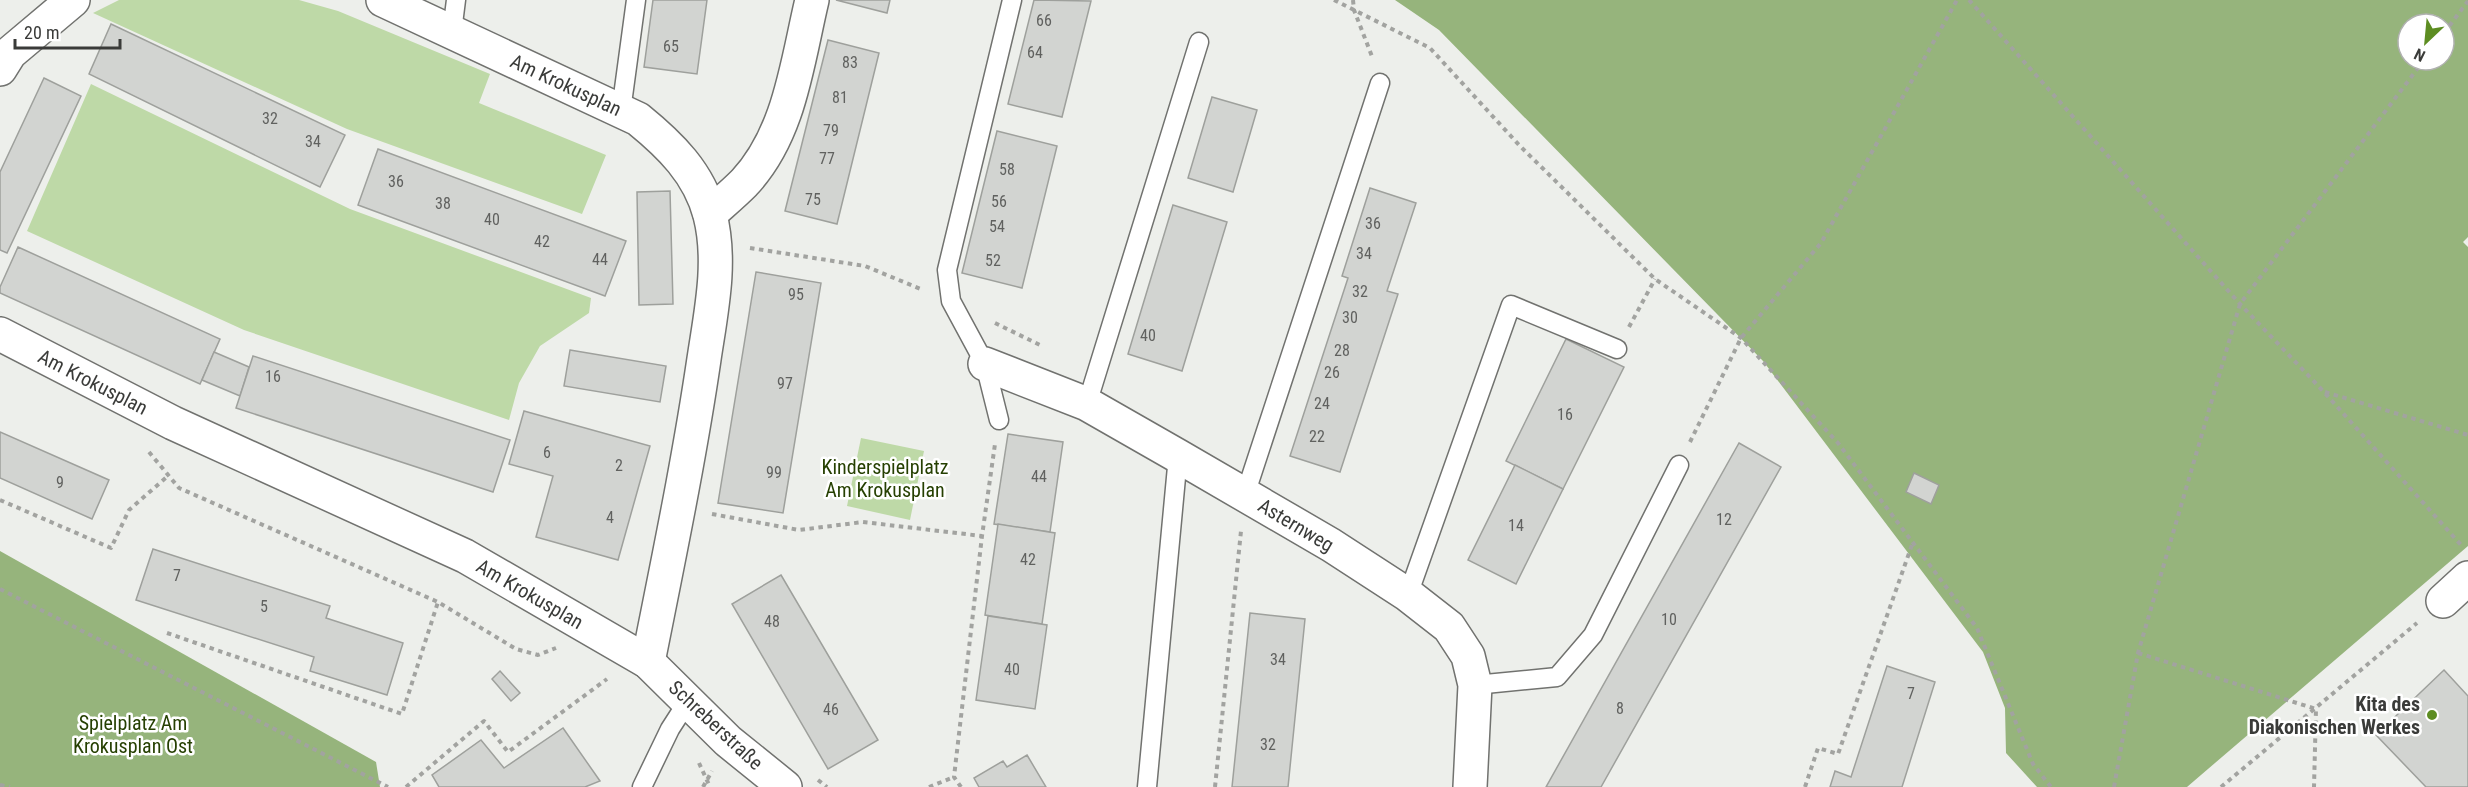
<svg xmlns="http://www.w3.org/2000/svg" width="2468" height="787" font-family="'Roboto Condensed',sans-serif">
	<rect width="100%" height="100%" fill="#edefeb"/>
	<g fill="#bed9a7">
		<path d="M119,0h180l39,11 152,63 -11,29 127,52 -24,59 -235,-85 -254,-116z"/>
		<path d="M91,84l259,125 241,89 -2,15 -49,33 -21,37 -10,37 -265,-90 -217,-99z"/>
		<path d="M861,438l63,13 -14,69 -63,-14z"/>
	</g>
	<g fill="#96b47c" fill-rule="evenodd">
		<path d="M1395,0h1073v237l-5,5 5,5v299l-281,241h-150l-31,-34 -1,-45 -22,-56 -220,-291 -324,-331zM2408,24h36v36h-36z"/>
		<path d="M0,551l376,211 4,25h-380z"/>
	</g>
	<g fill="#d2d4d1" stroke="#9ea09c" stroke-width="1.5">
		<path d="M653,0h54l-10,74 -53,-7z"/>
		<path d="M836,0h54l-3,13z"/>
		<path d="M1034,0l57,1 -29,116 -54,-13z"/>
		<path d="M111,24l234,111 -25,52 -231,-113z"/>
		<path d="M828,40l51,13 -42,171 -52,-13z"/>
		<path d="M44,78l37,18 -74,157 -7,-3v-78z"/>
		<path d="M1212,97l45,13 -24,82 -45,-14z"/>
		<path d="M997,131l60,15 -35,142 -60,-15z"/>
		<path d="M378,149l248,92 -21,55 -247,-91z"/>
		<path d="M1370,188l46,15 -29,88 11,3 -58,178 -50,-16 58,-178 -6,-2z"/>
		<path d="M670,191l3,113 -34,1 -2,-113z"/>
		<path d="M1173,205l54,17 -45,149 -54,-17z"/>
		<path d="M18,247l202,92 -20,45 -200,-91v-6z"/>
		<path d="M756,272l65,11 -38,230 -65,-10z"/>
		<path d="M1566,339l58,28 -61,122 -57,-28z"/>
		<path d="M570,350l96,16 -6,36 -96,-16z"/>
		<path d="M214,352l35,15 -9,29 -38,-16z"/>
		<path d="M253,356l257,84 -17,52 -257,-84z"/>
		<path d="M524,411l126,35 -32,114 -82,-23 17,-61 -44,-12z"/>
		<path d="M0,432l109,48 -17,39 -92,-41z"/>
		<path d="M1008,434l55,8 -13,90 -56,-8z"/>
		<path d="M1739,443l42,24 -180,320h-55z"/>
		<path d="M1515,465l48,24 -47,95 -48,-24z"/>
		<path d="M1914,473l25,12 -8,19 -25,-12z"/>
		<path d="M998,524l57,9 -13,91 -57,-9z"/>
		<path d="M153,549l177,57 -4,12 77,25 -16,52 -77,-24 4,-14 -178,-57z"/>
		<path d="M781,575l97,165 -50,29 -96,-165z"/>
		<path d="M1250,613l55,6 -17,168h-56z"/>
		<path d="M988,616l59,9 -12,84 -59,-9z"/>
		<path d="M1887,666l48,16 -33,105h-72l5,-16 16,6z"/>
		<path d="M2444,670l24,26v91h-42l-50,-52z"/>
		<path d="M500,671l20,22 -9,8 -19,-22z"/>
		<path d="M563,728l37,53 -15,6h-146l-7,-12 49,-35 23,28z"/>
		<path d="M1027,755l19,32h-67l-5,-9 29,-17 4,6z"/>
	</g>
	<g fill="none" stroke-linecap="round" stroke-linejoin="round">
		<defs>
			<g id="lane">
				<path d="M452,32l4,-32"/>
				<path d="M621,111l15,-111"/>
				<path d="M1087,404l112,-362"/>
				<path d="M999,420l-14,-56 -34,-63 -4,-31 65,-270"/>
				<path d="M1245,495l135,-412"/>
				<path d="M1408,595l103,-290 106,44"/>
				<path d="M1475,685l82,-8 36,-42 86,-170"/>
				<path d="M642,787l28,-58 18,-28"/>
				<path d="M1147,787l31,-331"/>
			</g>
			<g id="street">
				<path d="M383,0l255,119c32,26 61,54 72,96 12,47 1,97 -6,144 -15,102 -36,202 -56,303"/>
				<path d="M0,69l10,-16 63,-53"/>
				<path d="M710,214c11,-10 23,-20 34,-31 46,-49 53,-120 68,-183"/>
				<path d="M0,334l173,89 292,133 183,106 80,79 57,46"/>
				<path d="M985,364l102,40 91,52 153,89 77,50 41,32 19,29 7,29 -5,102"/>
				<path d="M2443,601l25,-23"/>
			</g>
		</defs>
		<use href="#lane" stroke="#71726f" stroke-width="21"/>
		<use href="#street" stroke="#71726f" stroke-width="36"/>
		<g stroke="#a2a3a0" stroke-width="4" stroke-dasharray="4.5 4.5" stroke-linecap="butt">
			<path d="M1334,0l96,48 90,98 135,133 86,59 97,105 139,185 56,136 18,23"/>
			<path d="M1353,0l1,10 19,49"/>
			<path d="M1969,0l271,304 84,88 137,153"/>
			<path d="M2444,33l24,-32"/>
			<path d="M750,248l115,18 58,24"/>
			<path d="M995,323l47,23"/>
			<path d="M1629,327l26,-48"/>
			<path d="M2325,392l143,43"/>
			<path d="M1690,442l51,-104 80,-95 136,-243"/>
			<path d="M149,452l30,36 259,114 78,47 22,6 18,-7"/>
			<path d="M0,500l111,48 18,-38 40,-35"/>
			<path d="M712,514l87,16 64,-8 119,14"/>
			<path d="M0,589l388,198"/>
			<path d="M167,633l235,81 36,-112"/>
			<path d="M2138,653l178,56 -2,78"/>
			<path d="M699,763l11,24"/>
			<path d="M818,780l9,7"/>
			<path d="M0,785l10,2"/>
			<path d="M406,787l78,-66 24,31 99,-73"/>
			<path d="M703,787l9,-16"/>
			<path d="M929,787l25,-10"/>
			<path d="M961,787l-7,-10 28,-241 13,-92"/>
			<path d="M1215,787l26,-256"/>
			<path d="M1805,787l13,-39 20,6 75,-212"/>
			<path d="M2114,787l24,-134 102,-349 184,-244"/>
			<path d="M2221,787l196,-164"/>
		</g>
		<use href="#lane" stroke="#fff" stroke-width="18"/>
		<use href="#street" stroke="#fff" stroke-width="33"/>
	</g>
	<circle fill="#5d8d22" stroke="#fff" stroke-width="2" cx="2432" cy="715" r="6"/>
	<g text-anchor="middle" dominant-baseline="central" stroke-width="5" stroke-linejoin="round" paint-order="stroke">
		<g font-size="16" fill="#60615f">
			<text x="1044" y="20">66</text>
			<text x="671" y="46">65</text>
			<text x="1035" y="52">64</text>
			<text x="850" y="62">83</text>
			<text x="840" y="97">81</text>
			<text x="270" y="118">32</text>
			<text x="831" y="130">79</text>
			<text x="313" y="141">34</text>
			<text x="827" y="158">77</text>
			<text x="1007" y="169">58</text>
			<text x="396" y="181">36</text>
			<text x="813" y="199">75</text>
			<text x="999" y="201">56</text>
			<text x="443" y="203">38</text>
			<text x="492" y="219">40</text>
			<text x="1373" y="223">36</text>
			<text x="997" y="226">54</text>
			<text x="542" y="241">42</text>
			<text x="1364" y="253">34</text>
			<text x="600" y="259">44</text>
			<text x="993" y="260">52</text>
			<text x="1360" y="291">32</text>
			<text x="796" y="294">95</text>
			<text x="1350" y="317">30</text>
			<text x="1148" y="335">40</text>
			<text x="1342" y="350">28</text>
			<text x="1332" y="372">26</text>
			<text x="273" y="376">16</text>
			<text x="785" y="383">97</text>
			<text x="1322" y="403">24</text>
			<text x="1565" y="414">16</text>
			<text x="1317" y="436">22</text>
			<text x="547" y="452">6</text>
			<text x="619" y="465">2</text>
			<text x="774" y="472">99</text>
			<text x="1039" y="476">44</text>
			<text x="60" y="482">9</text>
			<text x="610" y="517">4</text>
			<text x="1724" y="519">12</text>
			<text x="1516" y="525">14</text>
			<text x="1028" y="559">42</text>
			<text x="177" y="575">7</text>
			<text x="264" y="606">5</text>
			<text x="1669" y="619">10</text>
			<text x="772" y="621">48</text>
			<text x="1278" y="659">34</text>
			<text x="1012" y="669">40</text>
			<text x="1911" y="693">7</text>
			<text x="1620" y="708">8</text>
			<text x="831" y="709">46</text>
			<text x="1268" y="744">32</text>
		</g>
		<g font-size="20" fill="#3a3b39" stroke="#fff">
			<text transform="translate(566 85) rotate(25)">Am Krokusplan</text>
			<text transform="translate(93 382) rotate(27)">Am Krokusplan</text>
			<text transform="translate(1296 525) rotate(31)">Asternweg</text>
			<text transform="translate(530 594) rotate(30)">Am Krokusplan</text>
			<text transform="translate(716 725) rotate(43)">Schreberstraße</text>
		</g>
		<g font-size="20" fill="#264002" stroke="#fff">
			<text x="885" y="467">Kinderspielplatz<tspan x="885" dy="23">Am Krokusplan</tspan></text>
			<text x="133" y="723">Spielplatz Am<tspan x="133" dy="23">Krokusplan Ost</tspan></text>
		</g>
		<g font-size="20" font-weight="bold" fill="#3a3b39" stroke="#fff" text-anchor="end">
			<text x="2420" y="704">Kita des<tspan x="2420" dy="23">Diakonischen Werkes</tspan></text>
		</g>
	</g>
	<g transform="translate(2426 42) rotate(206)"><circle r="28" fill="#ffffff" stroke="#b0b1b0" stroke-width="1.5"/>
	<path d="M0-4.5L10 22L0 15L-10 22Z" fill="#5d8d22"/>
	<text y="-9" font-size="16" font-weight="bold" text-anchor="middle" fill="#3a3b39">N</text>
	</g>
	<path d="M15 39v9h105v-9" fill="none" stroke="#3a3b39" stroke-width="3"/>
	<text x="24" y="39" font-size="18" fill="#3a3b39" stroke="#ffffff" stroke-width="4.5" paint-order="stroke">20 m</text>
</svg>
